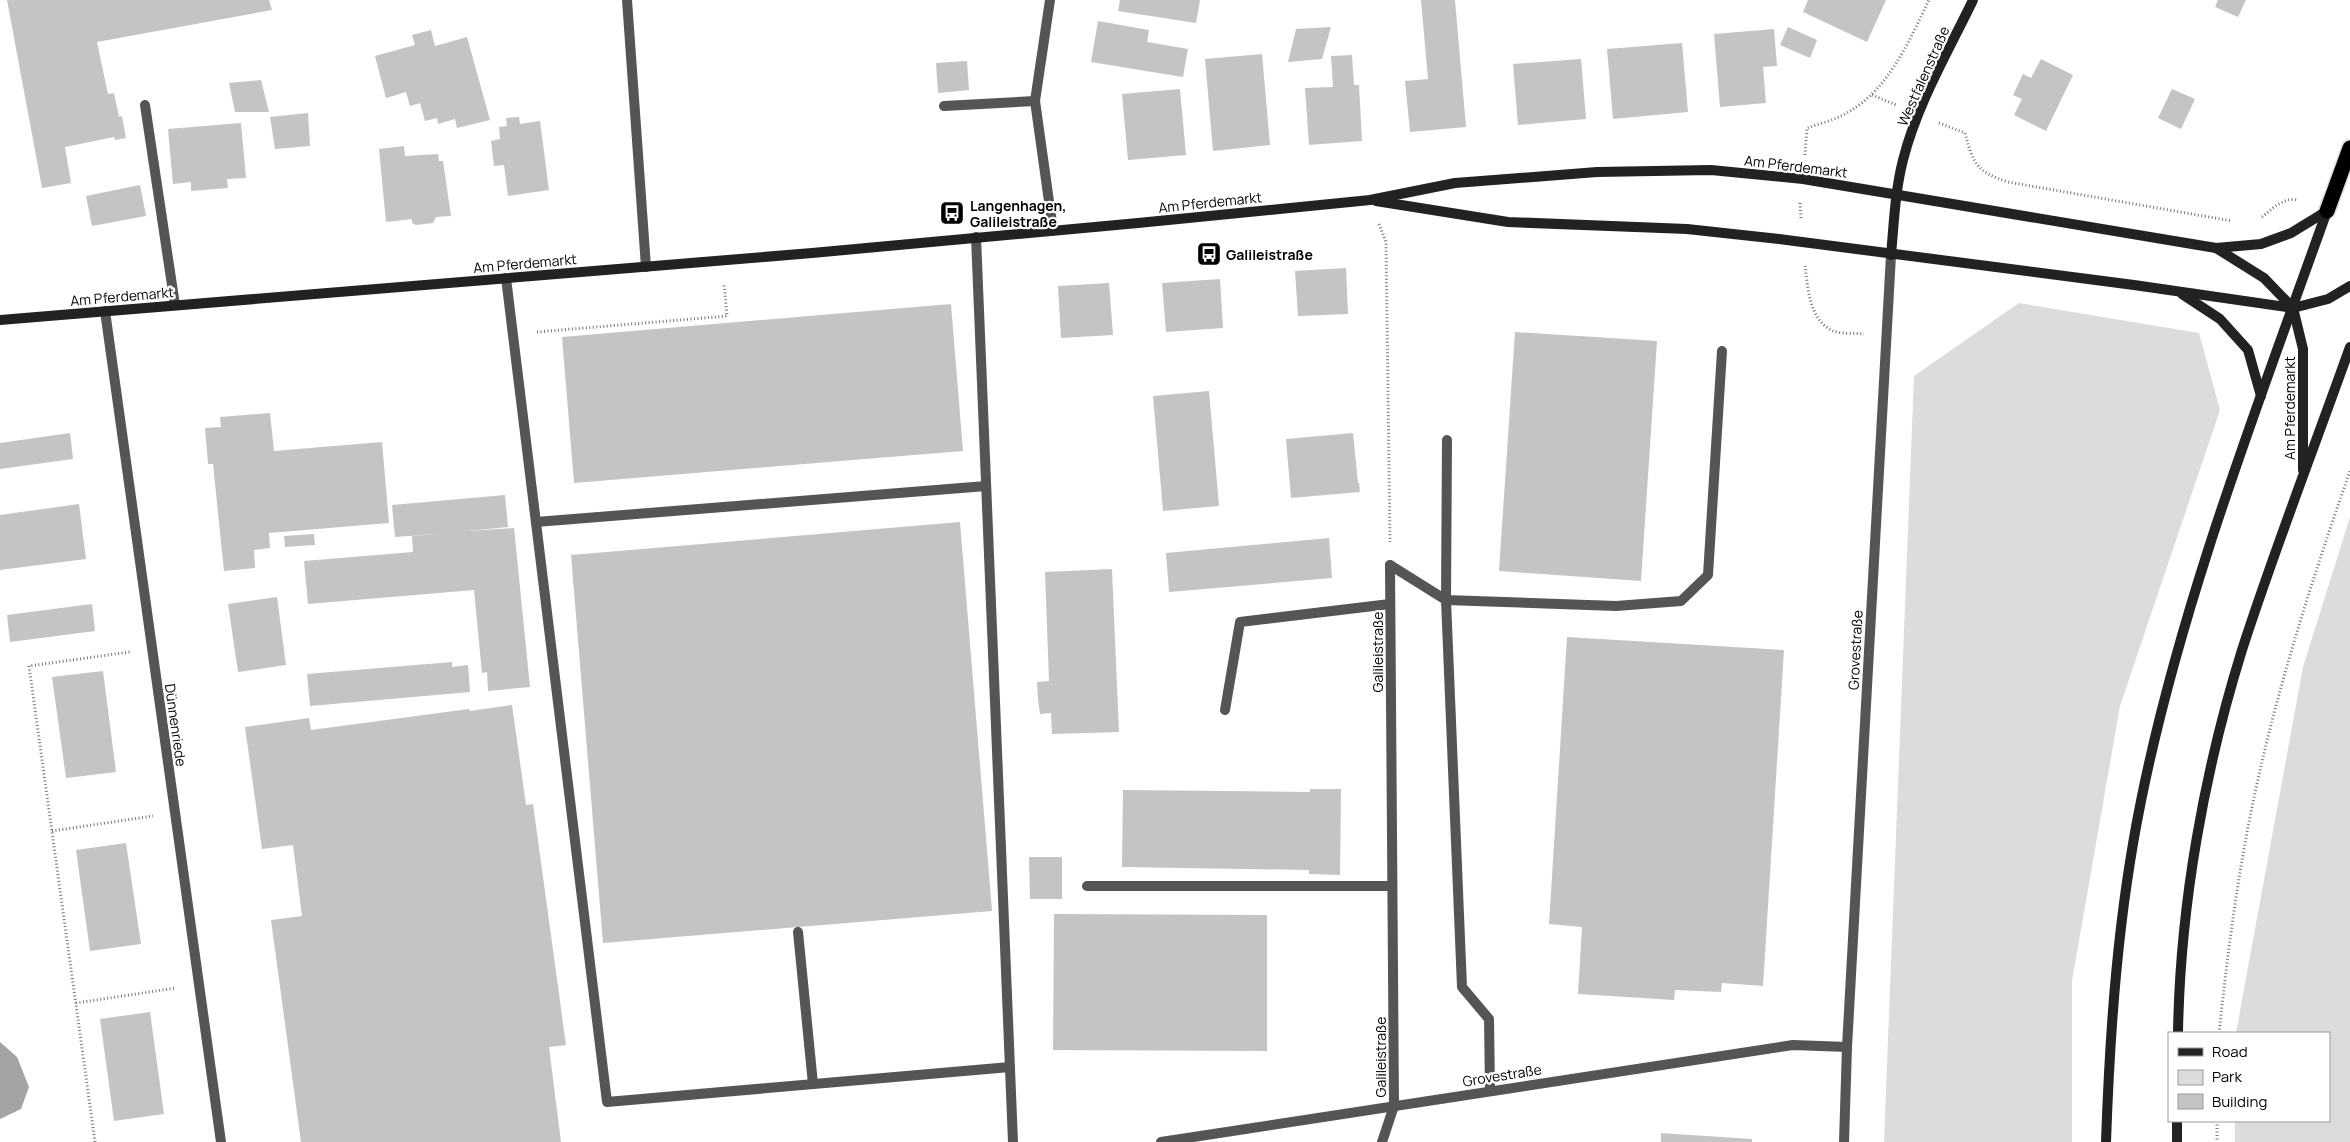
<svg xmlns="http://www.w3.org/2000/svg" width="2350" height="1142" font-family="Manrope,sans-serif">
	<rect width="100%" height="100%" fill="#fff"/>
	<g fill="#dcdcdc">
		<path d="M2019,303l180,30 21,77 -100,296 -48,275v161h-188l30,-766z"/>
		<path d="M2350,517v625h-115v-21h94v-88h-93l67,-366z"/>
	</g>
	<path fill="#a3a3a3" d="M0,1042l17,15 12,30 -8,22 -21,10z"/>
	<g fill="#c4c4c4">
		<path d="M7,0h262l3,10 -175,32 11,52 6,-1 5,24 3,-1 4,22 -11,2 -1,-3 -49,10 6,36 -29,5z"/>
		<path d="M1120,0h80l-4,23 -78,-12z"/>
		<path d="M1421,0h34l11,127 -56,5 -5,-51 23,-2z"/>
		<path d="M1808,0h78l-19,42 -64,-30z"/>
		<path d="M2218,0h28l-8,17 -23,-10z"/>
		<path d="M1098,21l51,9 -2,12 41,7 -5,28 -92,-15z"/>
		<path d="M1331,27l-9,32 -34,3 8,-33z"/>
		<path d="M1788,27l29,13 -7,18 -30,-13z"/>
		<path d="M1774,29l3,37 -14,1 3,36 -46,4 -6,-73z"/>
		<path d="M431,30l4,16 32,-9 23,83 -33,8 -2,-9 -17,5 -1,-6 -12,3 -5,-18 -10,3 -4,-14 -20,6 -11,-42 40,-11 -3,-10z"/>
		<path d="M1682,43l6,69 -75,7 -6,-70z"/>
		<path d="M1262,54l8,91 -57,6 -8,-92z"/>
		<path d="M1352,55l2,30h5l3,56 -53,4 -4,-57 28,-1 -2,-31z"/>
		<path d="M1581,59l5,60 -68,6 -5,-61z"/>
		<path d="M2041,59l32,16 -27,56 -32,-16 8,-16 -9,-4 10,-21 8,4z"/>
		<path d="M967,61l2,29 -31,3 -2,-30z"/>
		<path d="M261,80l8,32h-34l-6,-29z"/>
		<path d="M1180,89l6,66 -58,5 -6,-66z"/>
		<path d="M2172,89l23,10 -14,30 -23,-11z"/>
		<path d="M308,113l2,33 -35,3 -5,-32z"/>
		<path d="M519,117l1,7 20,-3 9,69 -41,6 -4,-31 -10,1 -3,-25 9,-2 -1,-12 8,-1 -1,-8z"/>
		<path d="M241,123l5,55 -19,1 1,9 -37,3v-9l-18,2 -5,-55z"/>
		<path d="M404,146l1,10 33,-2 1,7h4l8,55 -15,1 -3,6 -17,2 -4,-2v-4l-26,3 -7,-73z"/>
		<path d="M140,185l6,31 -54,10 -6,-30z"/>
		<path d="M1346,268l2,46 -50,2 -3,-45z"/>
		<path d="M1220,279l3,49 -57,4 -4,-49z"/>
		<path d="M1109,283l4,52 -52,3 -3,-52z"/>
		<path d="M951,304l12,147 -389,32 -12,-146z"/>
		<path d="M1515,332l142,9 -16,240 -142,-10z"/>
		<path d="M1209,391l10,115 -56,5 -10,-115z"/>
		<path d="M270,413l4,38 108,-9 7,81 -120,10 1,15 -16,2 1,18 -31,3 -11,-107h-5l-3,-36 16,-1 -1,-10z"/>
		<path d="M70,433l3,26 -73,10v-26z"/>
		<path d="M1353,433l5,50h1l1,9 -69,6 -5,-59z"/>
		<path d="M505,495l3,32 -40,4 46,-3 16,159 -42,4 -1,-19 -5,1 -8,-83 -166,14 -4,-43 109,-9 -1,-16 24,-2 -41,3 -3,-32z"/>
		<path d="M79,504l7,55 -86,11v-55z"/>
		<path d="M960,522l32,389 -389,32 -32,-388z"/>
		<path d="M314,534l1,11 -30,2 -1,-11z"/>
		<path d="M1329,538l3,40 -163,14 -3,-39z"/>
		<path d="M1112,569l7,163 -67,2 -1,-21 -11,1 -2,-15 -1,-17 12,-1 -4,-109z"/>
		<path d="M277,597l9,68 -48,7 -10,-68z"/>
		<path d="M92,604l3,27 -85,11 -3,-27z"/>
		<path d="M1567,637l217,13 -21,336 -41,-3 -1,9 -46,-2 -1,10 -96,-6 4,-67 -33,-3z"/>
		<path d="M452,662v5l16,-2 2,27 -160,14 -3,-32z"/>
		<path d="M103,671l13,101 -50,6 -14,-101z"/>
		<path d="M512,705l14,100 7,-1 33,241 -17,2 12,95h-260l-30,-222 31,-4 -9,-71 -31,4 -17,-122 64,-9 2,12 158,-21 1,2z"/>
		<path d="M1310,789h31l-1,86 -31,-1v-4l-187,-3 1,-77 187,2z"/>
		<path d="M126,843l15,101 -51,7 -14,-101z"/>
		<path d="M1029,857h33v42h-32z"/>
		<path d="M1054,914l213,1v136l-214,-1z"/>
		<path d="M150,1012l14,102 -50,7 -14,-102z"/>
		<path d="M1661,1133l91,6v3h-91z"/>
	</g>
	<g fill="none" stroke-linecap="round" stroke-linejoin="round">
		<defs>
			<path id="highway" d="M2327,211l23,-63"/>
		</defs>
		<use href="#highway" stroke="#dbdbdb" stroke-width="18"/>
		<g stroke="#777" stroke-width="3" stroke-dasharray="1 2.5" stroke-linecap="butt">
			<path d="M1872,95l24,10"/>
			<path d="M1939,123l26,10c8,31 12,39 43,49l224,39"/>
			<path d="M1805,155l2,-27c11,-4 25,-7 36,-13 45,-23 65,-72 86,-115"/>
			<path d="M1800,203l1,16"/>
			<path d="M2262,217c10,-8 21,-20 36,-17"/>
			<path d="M1379,224l7,18 4,300"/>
			<path d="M1805,266c3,22 4,54 28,65 8,3 22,2 31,3"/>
			<path d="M537,332l190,-16 -3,-33"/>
			<path d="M52,831l101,-15"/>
			<path d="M76,1003l100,-15"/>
			<path d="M2219,1033c7,-65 15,-130 27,-195 23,-125 62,-247 104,-367"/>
			<path d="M2217,1121v21"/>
			<path d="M95,1142l-66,-476 101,-14"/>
		</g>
		<g stroke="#555" stroke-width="10">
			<path d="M627,0l19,267"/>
			<path d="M145,105l30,200"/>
			<path d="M944,106l91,-5"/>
			<path d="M976,237l37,905"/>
			<path d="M506,278l101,824 403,-35"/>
			<path d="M1447,440l-1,160 16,387 27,32 1,72"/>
			<path d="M536,522l450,-36"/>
			<path d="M1390,565l56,35 170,6 65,-5 27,-26 14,-224"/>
			<path d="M1225,710l15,-88 150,-18"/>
			<path d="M1087,886h305"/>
			<path d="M798,932l15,152"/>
			<path d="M1382,1142l12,-36"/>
		</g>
		<g stroke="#555" stroke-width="10">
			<path d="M1050,0l-15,101 18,129"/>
			<path d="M105,311l116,831"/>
			<path d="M1390,565l4,541"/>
			<path d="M1161,1142l632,-97 54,2"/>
			<path d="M1844,1142l3,-95 44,-792"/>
		</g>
		<g stroke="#222" stroke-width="10">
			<path d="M1376,201l132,21 179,7 92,10 355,46 159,23 35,-9 22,-13"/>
			<path d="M2216,248l48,30 29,30 10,41v121"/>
			<path d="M1891,255c3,-32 4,-64 12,-95 14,-56 45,-108 70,-160"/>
			<path d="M2182,294l38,25 28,31 13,46"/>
			<path d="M0,320l812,-67 326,-30 232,-23 85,-17 142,-11 114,-2 92,9 413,69 45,-4 30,-11 36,-22"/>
			<path d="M2178,1033c2,-127 26,-261 64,-383 33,-102 72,-202 108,-303"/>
			<path d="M2177,1121v21"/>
			<path d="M2106,1142c4,-115 12,-228 35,-341 40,-199 118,-399 186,-590"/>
		</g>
		<use href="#highway" stroke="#000" stroke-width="15"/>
	</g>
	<defs>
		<symbol id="bus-square" viewBox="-11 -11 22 22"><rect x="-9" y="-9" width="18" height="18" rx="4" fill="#000" stroke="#fff"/><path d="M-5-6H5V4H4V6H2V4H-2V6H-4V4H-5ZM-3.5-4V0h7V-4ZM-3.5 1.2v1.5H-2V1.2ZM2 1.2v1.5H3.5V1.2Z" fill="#fff"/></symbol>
	</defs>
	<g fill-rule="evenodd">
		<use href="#bus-square" x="938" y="199" width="28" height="28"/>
		<use href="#bus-square" x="1195" y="240" width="28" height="28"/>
	</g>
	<g text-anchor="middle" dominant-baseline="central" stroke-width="4.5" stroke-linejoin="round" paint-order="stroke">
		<g font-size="14" fill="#000" stroke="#fff">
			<text transform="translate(1923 76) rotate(-66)">Westfalenstraße</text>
			<text transform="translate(1796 166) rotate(7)">Am Pferdemarkt</text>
			<text transform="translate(1210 202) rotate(-6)">Am Pferdemarkt</text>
			<text transform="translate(525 263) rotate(-5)">Am Pferdemarkt</text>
			<text transform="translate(122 296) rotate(-5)">Am Pferdemarkt</text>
			<text transform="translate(2289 408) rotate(-90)">Am Pferdemarkt</text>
			<text transform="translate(1855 650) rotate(-87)">Grovestraße</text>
			<text transform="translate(1377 652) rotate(-90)">Galileistraße</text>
			<text transform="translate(176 725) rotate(82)">Dünnenriede</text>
			<text transform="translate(1380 1057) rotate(-90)">Galileistraße</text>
			<text transform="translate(1502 1075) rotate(-9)">Grovestraße</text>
		</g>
		<g font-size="14" font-weight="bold" fill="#000" stroke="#fff" text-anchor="start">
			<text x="970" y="205">Langenhagen,<tspan x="970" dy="16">Galileistraße</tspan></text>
			<text x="1226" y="254">Galileistraße</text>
		</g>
	</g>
	<rect x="2168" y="1032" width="162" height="90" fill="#ffffff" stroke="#999999"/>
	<rect x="2178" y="1048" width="25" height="8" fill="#222222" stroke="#999999"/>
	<text x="2212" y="1057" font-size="15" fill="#000000">Road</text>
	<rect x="2178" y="1070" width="25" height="15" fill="#dcdcdc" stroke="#999999"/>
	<text x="2212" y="1082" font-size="15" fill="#000000">Park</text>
	<rect x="2178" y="1094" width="25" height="15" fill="#c4c4c4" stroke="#999999"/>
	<text x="2212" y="1107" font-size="15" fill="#000000">Building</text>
</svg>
